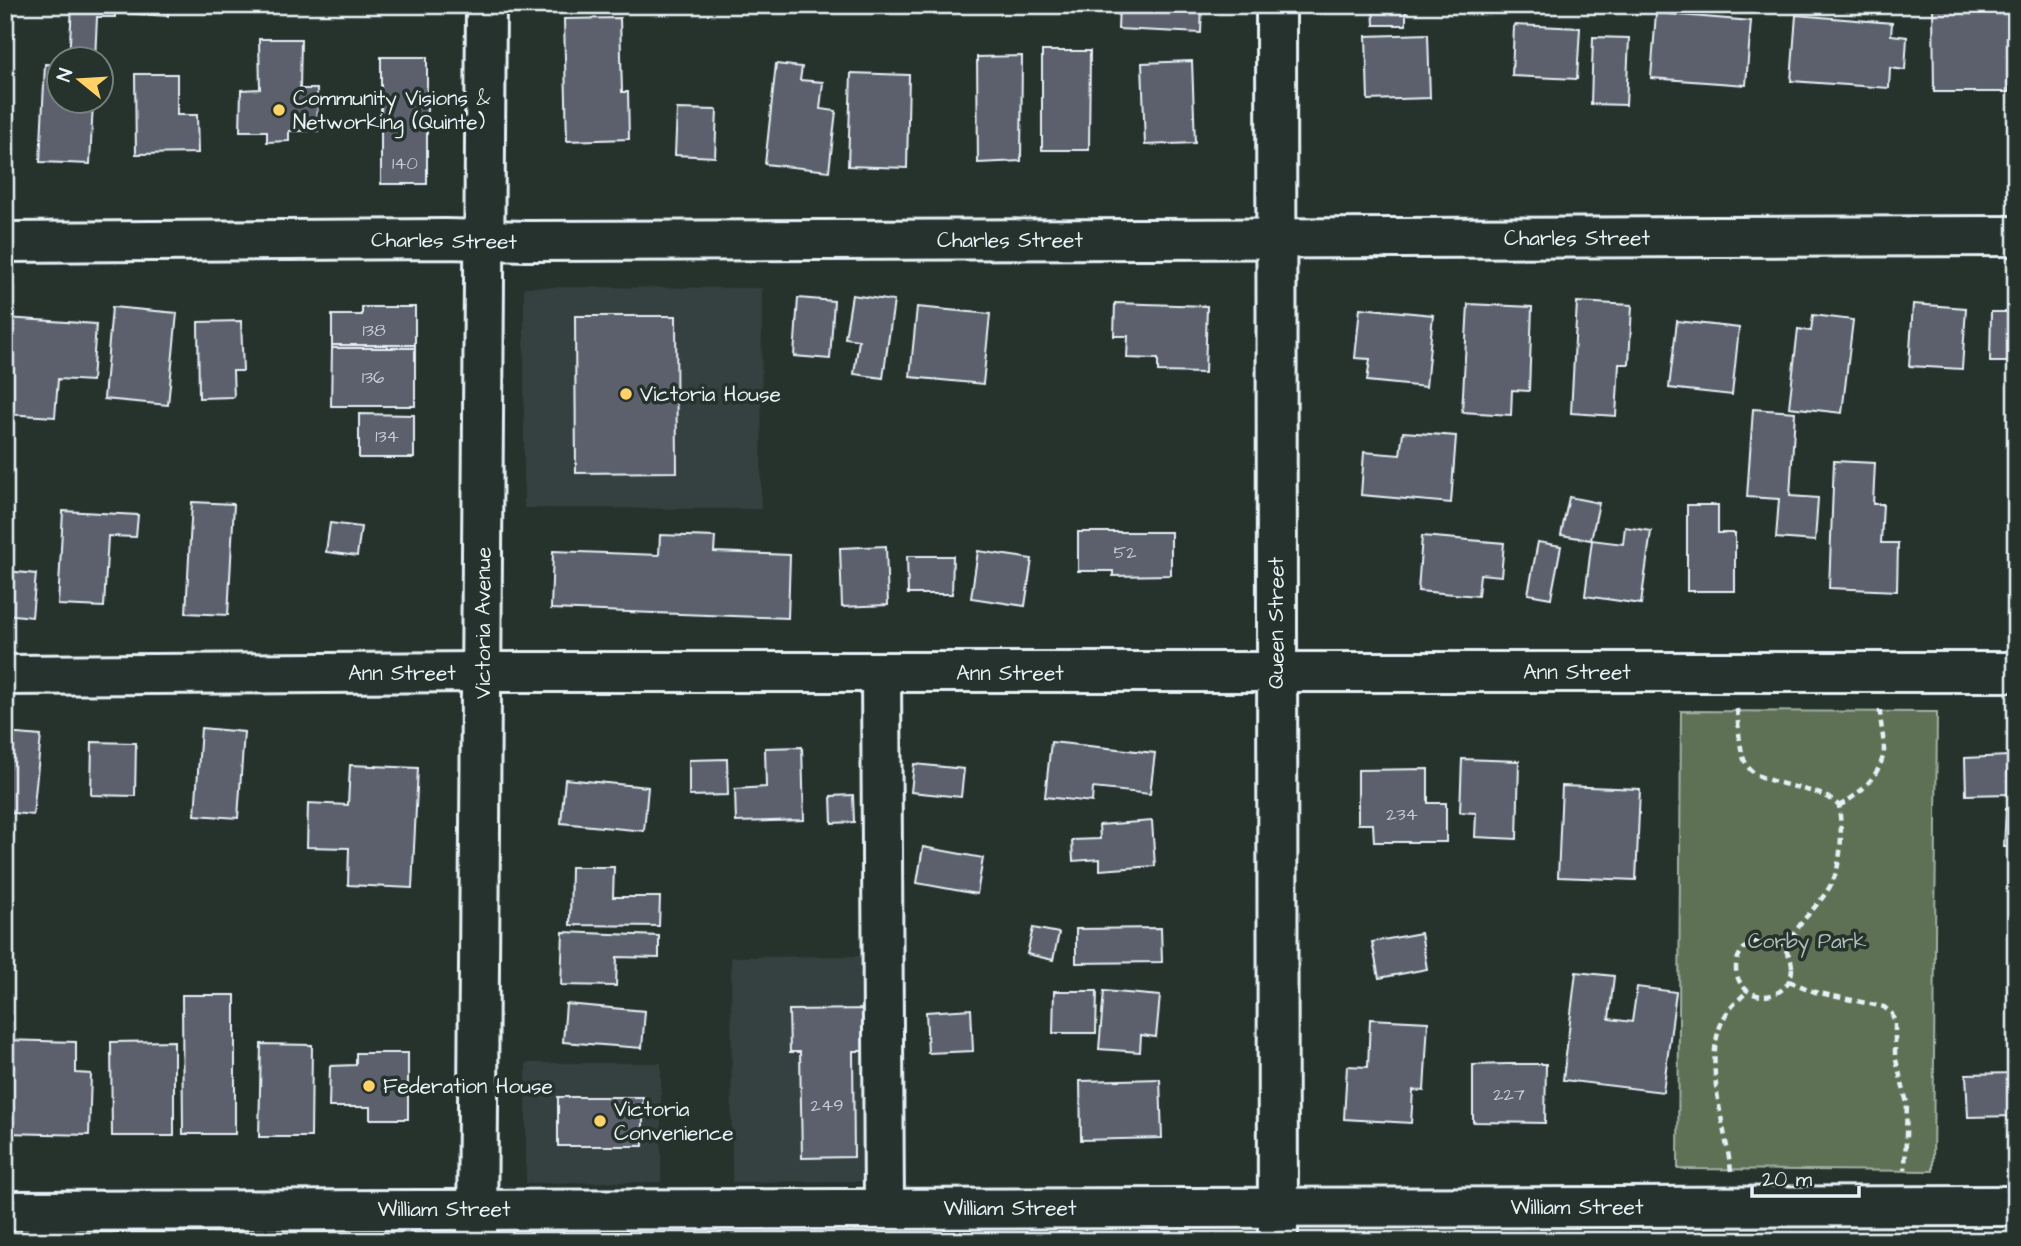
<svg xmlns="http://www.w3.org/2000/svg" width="2021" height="1246" font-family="'Architects Daughter',sans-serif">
	<rect width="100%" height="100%" fill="#26332d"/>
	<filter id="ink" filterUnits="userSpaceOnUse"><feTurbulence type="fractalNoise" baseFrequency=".0143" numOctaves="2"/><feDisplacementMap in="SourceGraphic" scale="14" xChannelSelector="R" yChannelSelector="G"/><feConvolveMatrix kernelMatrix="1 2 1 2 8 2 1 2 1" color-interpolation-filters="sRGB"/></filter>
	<g filter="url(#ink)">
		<g fill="#364040">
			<path d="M524,287l238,1 -1,221 -237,-1z"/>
			<path d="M874,956l1,225 -143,1 -1,-225z"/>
			<path d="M526,1063h135v119l-135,1z"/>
		</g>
		<path fill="#5e7154" stroke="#a3b1a6" stroke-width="2" d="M1681,711l256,1 -4,459 -255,-2z"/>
		<g fill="#5c5f6c" stroke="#e8f1f8" stroke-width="2">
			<path d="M72,5h43v12h-18l-2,43h-26z"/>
			<path d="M122,5h47l-1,11 -47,-3z"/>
			<path d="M1119,5h83l-1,28 -83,-4z"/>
			<path d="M1373,5h33v20h-32z"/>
			<path d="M1933,5h76v87h-75z"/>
			<path d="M1656,13l95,8 -5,64 -95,-7z"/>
			<path d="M1796,15l96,8 -1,12 16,2 -2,33 -15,-2 -1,20 -98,-7z"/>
			<path d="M620,18l2,74h6l1,47 -62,2 -3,-122z"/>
			<path d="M1514,25l66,3 -3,51 -65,-3z"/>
			<path d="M1428,34l2,64 -62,2 -2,-64z"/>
			<path d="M1593,37l36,1 -3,67 -35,-1z"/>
			<path d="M259,39h42l-1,50h17l1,42h-29v10l-22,1v-11h-27l1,-41 19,-1z"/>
			<path d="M1042,51h48l-1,99h-47z"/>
			<path d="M1022,56l-1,105 -43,2 -1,-106z"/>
			<rect x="381" y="57" width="46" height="127"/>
			<path d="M1192,61l3,82 -50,2 -3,-82z"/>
			<path d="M45,64l15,1v37h33l-3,62 -50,-2z"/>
			<path d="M776,64l26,3 -2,13 23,2 -3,27 16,2 -7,60 -64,-7z"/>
			<path d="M851,73l58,2 -2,93 -59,-2z"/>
			<path d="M135,74h42v41h20l1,38 -62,1z"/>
			<path d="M677,109l40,1 -2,47 -40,-2z"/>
			<path d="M852,295l42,6 -11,77 -29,-4 5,-34 -14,-2z"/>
			<path d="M798,298l36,3 -4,58 -36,-3z"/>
			<path d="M1577,302l55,3 -3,59h-10l-3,52 -45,-3z"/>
			<path d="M1115,303l92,3 -2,67 -47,-1v-13l-31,-1 1,-22h-14z"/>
			<path d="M1468,304l64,3 -3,84 -17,-1 -1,25 -49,-3z"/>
			<path d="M1913,304l53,4 -4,61 -53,-3z"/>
			<path d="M112,307l65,6 -9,92 -64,-6z"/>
			<path d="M362,307h53v38h-83v-30h30z"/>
			<path d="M917,307l73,7 -7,70 -73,-7z"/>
			<path d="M1360,308l73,7 -7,72 -59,-6 3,-22 -15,-1z"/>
			<path d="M1991,312h25v50h-26z"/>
			<path d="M1813,315l40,5 -11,93 -53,-6 9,-78 13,2z"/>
			<path d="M575,316h101l1,156 -101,1z"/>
			<path d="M6,318l90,6 -4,57 -34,-2 -3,38 -50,-3z"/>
			<path d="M241,321l2,50h-10l1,26 -35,1 -1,-76z"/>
			<path d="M1677,321l62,7 -7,67 -63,-7z"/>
			<rect x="332" y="345" width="83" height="3"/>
			<path d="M332,348h83v58h-84z"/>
			<path d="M1753,409l42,3 -5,84 28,2 -3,43 -39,-3 3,-39 -32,-2z"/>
			<path d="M359,414l55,1v43h-55z"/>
			<path d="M1403,432l53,4 -5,67 -90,-8 3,-43 36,3z"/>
			<path d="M1834,461l41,2 -2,41h10l-2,39h17l-1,48 -68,-3z"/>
			<path d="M1569,497l30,6 -8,37 -30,-5z"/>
			<path d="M192,502l42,2 -6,111 -42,-2z"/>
			<path d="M1687,505h31v28h17v58h-48z"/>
			<path d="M63,511l75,4 -2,22 -28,-1 -4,71 -46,-2z"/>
			<path d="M330,523l31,4 -4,29 -31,-4z"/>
			<path d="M1625,527l26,4 -10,73 -56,-8 7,-56 31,4z"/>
			<path d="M5,530h6l-4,41 29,3 -4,43 -27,-3z"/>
			<path d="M1078,532h93v43l-58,1v-5h-35z"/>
			<path d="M660,535l55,2 -1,15 76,3 -2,63 -237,-9 2,-58 106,4z"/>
			<path d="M1422,536l82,7 -3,33 -21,-2 -2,22 -60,-5z"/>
			<path d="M1538,542l23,4 -10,52 -23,-4z"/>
			<path d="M886,546l2,59 -46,2 -2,-59z"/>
			<path d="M978,551l54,8 -7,47 -54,-8z"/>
			<path d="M907,556h46l-1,38h-44z"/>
			<path d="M201,728l43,4 -6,86 -43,-3z"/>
			<path d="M5,733l36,3 -8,79 -28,-3z"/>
			<path d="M92,742l44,1 -1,53 -44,-1z"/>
			<path d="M1051,742l104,11 -5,41 -57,-6 -1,14 -47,-5z"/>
			<path d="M802,747l2,73 -68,2 -1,-33 31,-2 -1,-39z"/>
			<path d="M2008,756l1,38 -43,1 -1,-37z"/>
			<path d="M727,759l1,36 -39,1v-36z"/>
			<path d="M1462,759l57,2 -2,78 -42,-2 1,-24 -16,-1z"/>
			<path d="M914,764l50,5 -3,28 -50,-5z"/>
			<path d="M350,765l68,3 -6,120 -64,-3 1,-37 -42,-1 1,-44 40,2z"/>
			<path d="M1428,769v34h18v39h-72l-1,-18h-15v-54z"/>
			<path d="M565,779l83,8 -4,44 -83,-8z"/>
			<path d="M1562,786l78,3 -4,91 -78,-3z"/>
			<path d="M853,795l1,27 -22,1 -1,-27z"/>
			<path d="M2006,808l10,1v38h-12z"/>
			<path d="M1152,821l3,45 -55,4v-11l-27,2 -1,-21 28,-1 -1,-14z"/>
			<path d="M923,847l60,11 -6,36 -60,-11z"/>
			<path d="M571,867h43l-1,30h47l-1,29 -89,-1z"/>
			<path d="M1033,928l26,5 -6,27 -26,-6z"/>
			<path d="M1161,928l1,34 -86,1v-34z"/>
			<path d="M563,932l96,4v22l-42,-1 -1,29 -55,-1z"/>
			<path d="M1421,933l6,36 -48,9 -7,-36z"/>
			<path d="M1576,972l38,4 -5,43 23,3 5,-35 39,5 -13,100 -100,-12z"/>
			<path d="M1054,991h43l-1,42h-43z"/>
			<path d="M1104,991l56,5 -4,41 -15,-2 -1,17 -41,-3z"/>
			<path d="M182,995h53v139h-52z"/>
			<path d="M566,1004l79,7 -3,37 -79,-6z"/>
			<path d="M870,1009v42h-17l1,106 -52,1 -2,-106h-10l-1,-42z"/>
			<path d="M971,1009l2,42 -45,2 -2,-41z"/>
			<path d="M1370,1019l58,3 -4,69 -11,-1 -2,33 -67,-4 3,-53 21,1z"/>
			<path d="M5,1040l71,2v31l15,1 -2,61 -84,-2z"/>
			<path d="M174,1041v95h-62l-1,-94z"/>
			<path d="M261,1044l51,1 -1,92h-52z"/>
			<path d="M356,1053h52v66h-38v-12h-41l1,-41 26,-1z"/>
			<path d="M1508,1064h38l-1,59 -72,-1v-57z"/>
			<path d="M2016,1073v43l-48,1 -2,-43z"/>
			<path d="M1160,1079l2,59 -81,2 -1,-59z"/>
			<rect x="558" y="1097" width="85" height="49"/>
		</g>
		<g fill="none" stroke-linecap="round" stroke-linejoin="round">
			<defs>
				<g id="minor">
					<path d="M1276,5l2,1236"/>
					<path d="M5,242l440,-3 81,2 1490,-5"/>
					<path d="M881,673l3,535"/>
					<path d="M5,675l478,-3h1533"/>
					<path d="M5,1211l2011,-5"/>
					<path d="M477,1241l9,-1236"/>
				</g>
			</defs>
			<use href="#minor" stroke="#e8f1f8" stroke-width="44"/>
			<g stroke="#e8f1f8" stroke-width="4.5" stroke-dasharray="7 5" stroke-linecap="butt">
				<path d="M1737,709c5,71 7,64 73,82 11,3 21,6 29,15 3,25 4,60 -10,82 -16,26 -33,32 -42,65"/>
				<path d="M1839,806c20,-11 43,-32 45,-56 0,-13 -4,-27 -4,-40"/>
				<circle cx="1764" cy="968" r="28"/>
				<path d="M1789,981l26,11 69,15 8,7 3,9v33l12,47 -2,67"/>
				<path d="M1731,1171c-5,-42 -29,-111 -8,-151 5,-11 15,-20 25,-29"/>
			</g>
			<use href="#minor" stroke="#26332d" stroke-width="38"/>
		</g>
	</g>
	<g fill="#ffd166" stroke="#26332d" stroke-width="2.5">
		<circle cx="279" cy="110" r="7"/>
		<circle cx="626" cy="394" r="7"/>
		<circle cx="369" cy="1086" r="7"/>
		<circle cx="600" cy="1121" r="7"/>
	</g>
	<g text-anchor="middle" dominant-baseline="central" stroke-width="7" stroke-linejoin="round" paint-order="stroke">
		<g font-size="18" fill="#c5ccd5">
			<text x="405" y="163">140</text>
			<text x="374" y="330">138</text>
			<text x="373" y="377">136</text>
			<text x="387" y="436">134</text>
			<text x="1125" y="552">52</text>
			<text x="1402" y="814">234</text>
			<text x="1509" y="1094">227</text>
			<text x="827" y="1105">249</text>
		</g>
		<g font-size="21" fill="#e8f1f8" stroke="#26332d" text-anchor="start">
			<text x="293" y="98">Community Visions &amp;<tspan x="293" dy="24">Networking (Quinte)</tspan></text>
			<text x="640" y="394">Victoria House</text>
			<text x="383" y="1086">Federation House</text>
			<text x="614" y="1109">Victoria<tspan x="614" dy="24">Convenience</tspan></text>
		</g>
		<g font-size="21" fill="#e8f1f8" stroke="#26332d">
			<text x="1577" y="238">Charles Street</text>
			<text x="1010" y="240">Charles Street</text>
			<text transform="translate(444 241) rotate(1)">Charles Street</text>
			<text transform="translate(483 623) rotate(-90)">Victoria Avenue</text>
			<text transform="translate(1276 623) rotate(-90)">Queen Street</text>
			<text x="1577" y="672">Ann Street</text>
			<text x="402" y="673">Ann Street</text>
			<text x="1010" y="673">Ann Street</text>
			<text x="1577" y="1207">William Street</text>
			<text x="1010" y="1208">William Street</text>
			<text x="444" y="1209">William Street</text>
		</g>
		<g font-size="21" fill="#b1beb6" stroke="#26332d">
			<text x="1807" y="941">Corby Park</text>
		</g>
	</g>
	<rect width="2021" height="1246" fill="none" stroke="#26332d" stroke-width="28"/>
	<rect x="14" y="14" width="1993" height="1218" fill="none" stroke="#e8f1f8" stroke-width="2.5" filter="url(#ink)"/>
	<g transform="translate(80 80) rotate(288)"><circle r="33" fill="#26332d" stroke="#747f7e" stroke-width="2"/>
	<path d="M0-5L12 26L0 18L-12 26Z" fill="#ffd166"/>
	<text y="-10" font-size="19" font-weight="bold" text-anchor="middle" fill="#e8f1f8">N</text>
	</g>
	<path d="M1752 1186v10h107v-10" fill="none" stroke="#e8f1f8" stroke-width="3.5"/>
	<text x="1762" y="1186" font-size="21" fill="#e8f1f8" stroke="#26332d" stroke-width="5" paint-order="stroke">20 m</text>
</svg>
